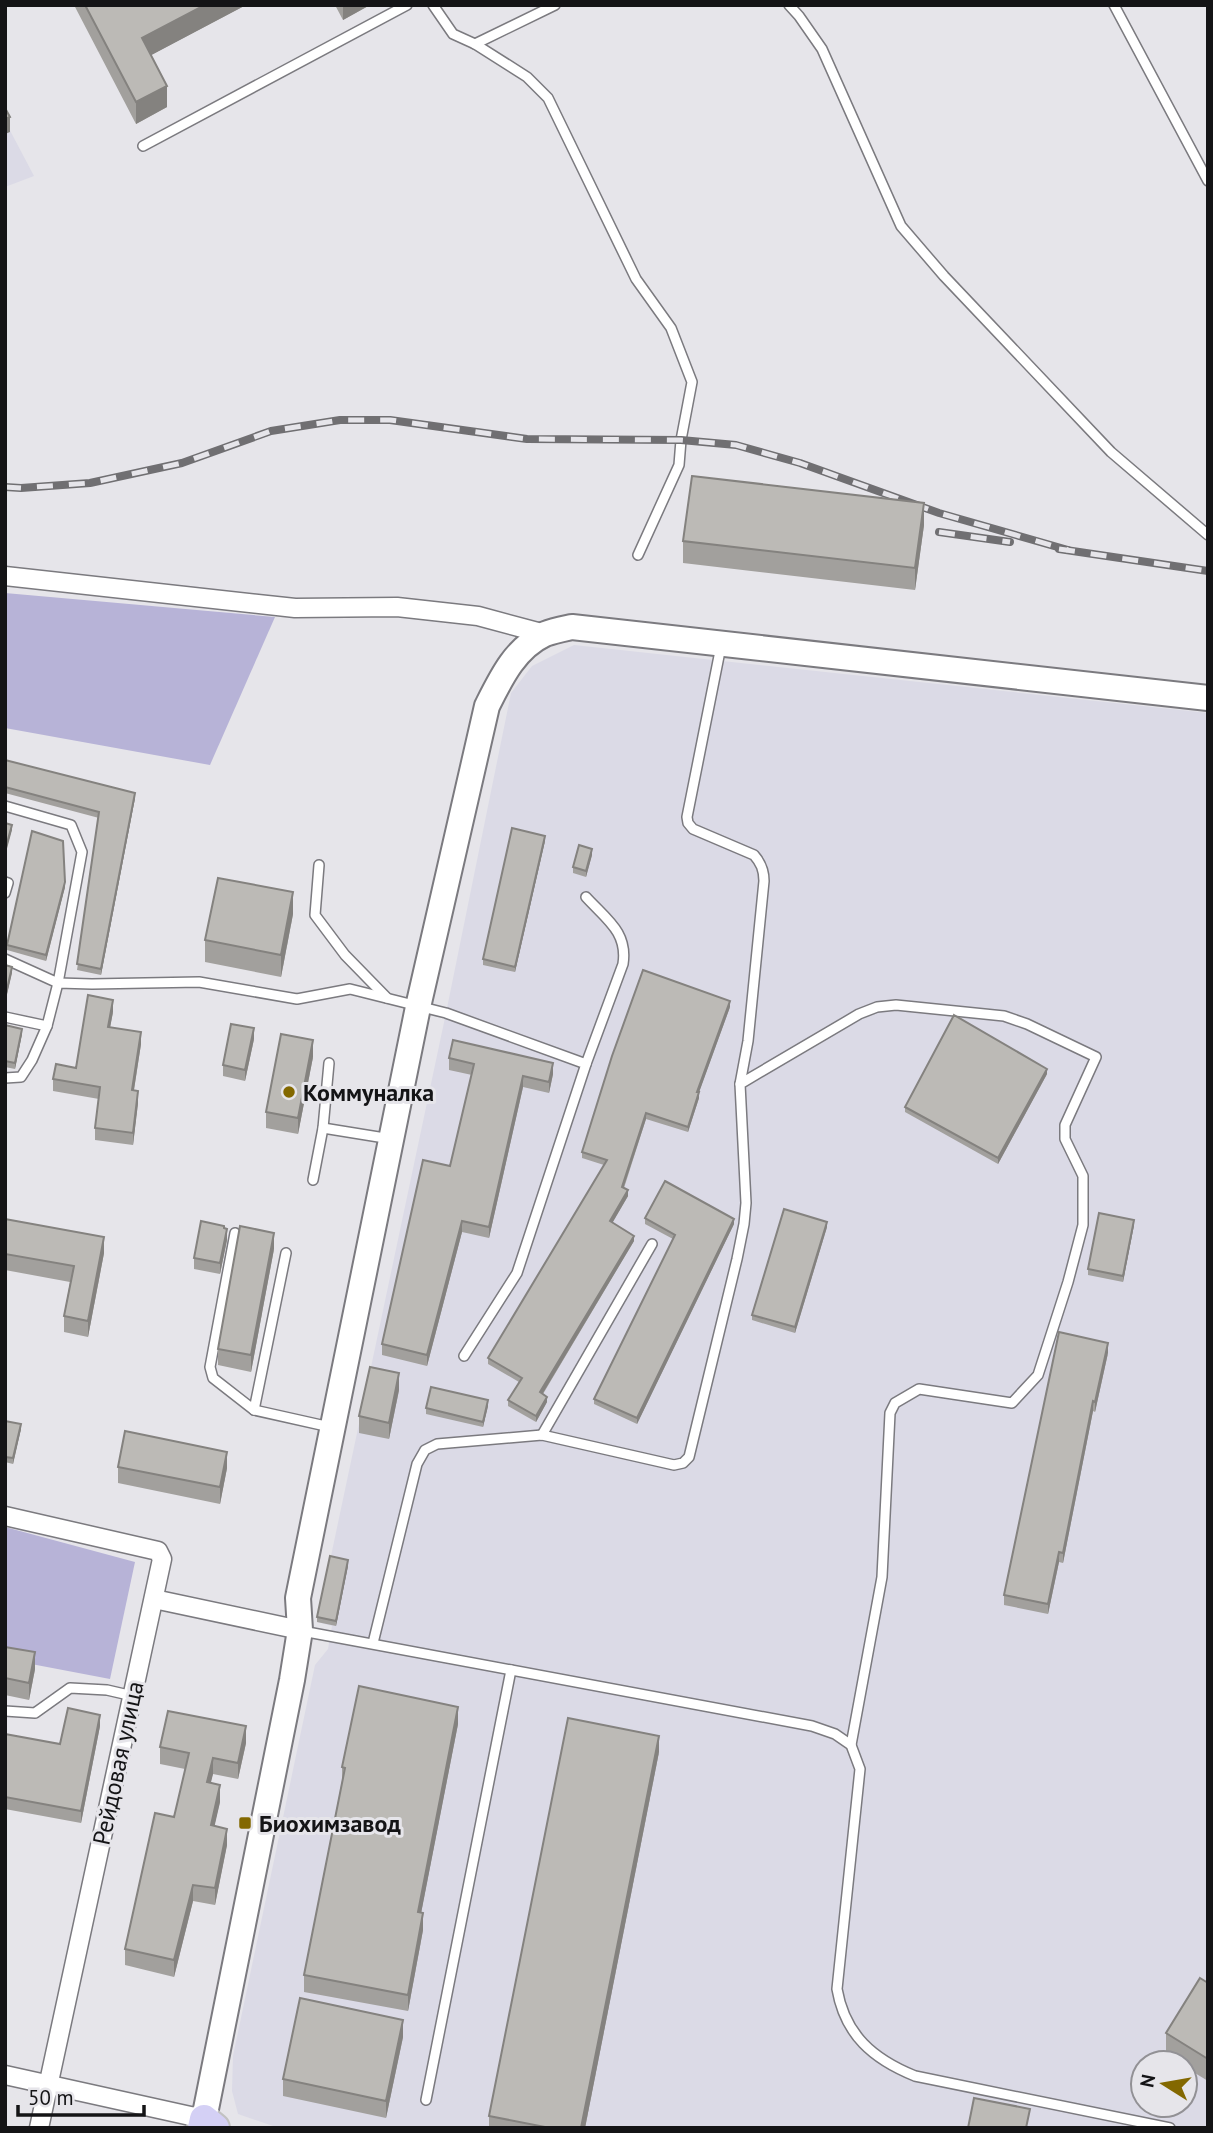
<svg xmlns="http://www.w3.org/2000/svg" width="1213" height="2133" font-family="'PT Sans',sans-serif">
	<rect width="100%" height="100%" fill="#e6e5ea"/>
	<g fill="#dbdae6" fill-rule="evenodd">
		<path d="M5,121l29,55 -29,11z"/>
		<path d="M574,645l634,68v1415h-929l-41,-14 -6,-23 1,-35 82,-391 13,-16 4,-23 -15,-4 129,-609 65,-320 21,-27zM1143,2063h42v42h-42z"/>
	</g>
	<g fill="#b7b3d7">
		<path d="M5,593l270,24 -65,148 -205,-37z"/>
		<path d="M5,1527l130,35 -25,117 -105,-20z"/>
	</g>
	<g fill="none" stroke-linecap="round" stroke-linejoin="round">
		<defs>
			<g id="service">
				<path d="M433,5l20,29 22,10 52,33 21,21 88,181 35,49 21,54 -11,58 -2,25 -41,90"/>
				<path d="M789,5l10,11 23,33 79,177 43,50 167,176 97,83"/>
				<path d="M1114,5l94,176"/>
				<path d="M475,44l80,-39"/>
				<path d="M143,146l264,-141"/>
				<path d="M721,646l-34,171 1,6 5,6 61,26c7,8 10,15 10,26l-16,160 -8,43"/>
				<path d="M5,806l66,19 11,27 -24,131 -53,-24"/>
				<path d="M319,865l-4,50 30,40 42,43"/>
				<path d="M5,882l3,1 -3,10"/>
				<path d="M586,897c20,22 42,35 37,67l-37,100"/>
				<path d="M5,1017l42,9 -15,34 -11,17 -16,1"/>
				<path d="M47,1026l11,-43 34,1 107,-2 98,17 53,-10 96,24 140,51 -69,209 -53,83"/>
				<path d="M323,1128l68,11"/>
				<path d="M313,1180l10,-52 6,-65"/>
				<path d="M235,1233l-25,134 3,11 41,32 76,17"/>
				<path d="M254,1410l32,-157"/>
				<path d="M542,1435l110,-191"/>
				<path d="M302,1631l510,95 23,8 16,11 9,24 -23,220c8,46 36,70 78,87l255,52"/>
				<path d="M373,1643l44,-179 8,-14 12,-6 105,-9 132,30 9,-2 6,-6 48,-198 7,-35 2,-21 -6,-119 119,-70 18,-7 19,-2 108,11 23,8 69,33 -31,68v14l18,37v49l-15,57 -30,93 -26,28 -93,-14 -24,14 -5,10 -8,164 -31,168"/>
				<path d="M5,1711l30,2 35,-25 37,2 26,6"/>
				<path d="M426,2100l85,-430"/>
			</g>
			<g id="minor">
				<path d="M5,576l290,32 102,-1 81,9 67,18"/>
				<path d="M5,1516l153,35 4,8 -123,569"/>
				<path d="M154,1599l146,31"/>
				<path d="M5,2075l199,44"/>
			</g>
			<path id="secondary" d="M204,2119l88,-439 8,-50 -2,-32 120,-591 69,-301c14,-28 28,-58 58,-72 8,-3 18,-5 27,-7l636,71"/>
			<path id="primary" d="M202,2128l2,-9 11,9"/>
		</defs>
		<use href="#service" stroke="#7b7a7f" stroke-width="12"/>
		<use href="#minor" stroke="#7b7a7f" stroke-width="21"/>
		<use href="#secondary" stroke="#7b7a7f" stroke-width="28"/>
		<use href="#primary" stroke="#c2c2c2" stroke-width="32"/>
		<use href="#service" stroke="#fff" stroke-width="9"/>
		<use href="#minor" stroke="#fff" stroke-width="18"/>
		<use href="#secondary" stroke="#fff" stroke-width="24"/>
		<use href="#primary" stroke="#d4d0f5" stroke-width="28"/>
		<defs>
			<g id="rail">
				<path d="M5,487l16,1 69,-5 92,-20 89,-32 69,-11h50l137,19 154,1 55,5 64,18 139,50 129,37"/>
				<path d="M939,532l71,10"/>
				<path d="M1059,549l149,22"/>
			</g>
		</defs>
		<use href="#rail" stroke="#706f72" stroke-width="8"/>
		<use href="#rail" stroke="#e6e5ea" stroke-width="5" stroke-dasharray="16" stroke-linecap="butt"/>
	</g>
	<g fill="#a2a09d">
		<path d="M74,5h172l-95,50 16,52 -31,17z"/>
		<path d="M335,5h35l-27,15z"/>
		<path d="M924,525l-9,65 -232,-27v-22z"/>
		<path d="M5,760l130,38 -34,177 -24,-5 22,-152 -94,-25z"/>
		<path d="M545,841l-30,131 -32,-7v-6z"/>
		<path d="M592,855l-6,22 -13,-4v-6z"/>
		<path d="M65,887l-19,74 -39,-11v-5z"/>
		<path d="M293,914l-12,63 -76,-15v-22z"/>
		<path d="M730,1007l-31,85v6l-11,34 -42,-13 -22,69 4,8 -16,27 22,18 -91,153 4,8 -11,20 -28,-16v-6l11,-18 -31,-18v-6l116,-193 -22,-7v-6z"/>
		<path d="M113,1012l-3,15 31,17 -7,46 4,13 -5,42 -38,-5v-12l4,-29 -46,-8v-12l23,-11z"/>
		<path d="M5,1025l17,9 -7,35 -10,-2z"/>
		<path d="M254,1039l-9,42 -22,-5v-11z"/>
		<path d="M313,1057l-15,77 -32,-6v-16z"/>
		<path d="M449,1058l104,16 -4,19 -26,-6 -34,151 -27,-6 -35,134 -45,-11v-11l68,-178 22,-91 -23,-5z"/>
		<path d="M1047,1074l-49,90 -93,-52v-5z"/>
		<path d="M645,1218l89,6 -97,200 -43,-20v-5l79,-160 -28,-15z"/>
		<path d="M5,1219l99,34 -16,84 -24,-5v-16l6,-34 -65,-12z"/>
		<path d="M1134,1225l-11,57 -35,-7v-6z"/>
		<path d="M827,1227l-32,106 -43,-13v-5z"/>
		<path d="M227,1240l-7,34 -26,-5v-11z"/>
		<path d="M274,1249l-23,123 -33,-7v-16z"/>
		<path d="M1108,1353l-13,59 -2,-1 -30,152 -4,-1 -11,52 -44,-9v-10z"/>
		<path d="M399,1390l-10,49 -30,-6v-17z"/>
		<path d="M488,1406l-5,21 -57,-13v-6z"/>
		<path d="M5,1421l16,8 -8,35 -8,-2z"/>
		<path d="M118,1467l109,1 -7,36 -102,-21z"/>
		<path d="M348,1566l-12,60 -19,-4v-5z"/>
		<path d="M5,1647l30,22 -6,31 -24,-5z"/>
		<path d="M458,1724l-37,189 2,17 -15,81 -104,-19v-17l38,-194v-14z"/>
		<path d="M100,1726l-19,97 -76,-14v-75l55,10z"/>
		<path d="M246,1743l-8,36 -25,-5 -3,9 10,19 -6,24 13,19 -12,60 -22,-4 -19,76 -49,-12v-16l49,-132 11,-48 -25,-5v-17z"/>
		<path d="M659,1752l-74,376h-96v-12z"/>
		<path d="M1208,1983v98l-23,-14v-4h-6l-13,-8v-22z"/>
		<path d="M403,2037l-17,81 -103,-22v-17z"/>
	</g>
	<g fill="#84827f">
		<path d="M205,5h41l-104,55v-22z"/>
		<path d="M343,5h27l-27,15z"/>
		<path d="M167,86v21l-31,17v-22z"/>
		<path d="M10,117v15l-5,2v-15z"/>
		<path d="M924,503v22l-9,65v-22z"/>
		<path d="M135,793v5l-34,177v-6z"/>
		<path d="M12,825v5l-7,26v-6z"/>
		<path d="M545,836v5l-30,131v-5z"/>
		<path d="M592,849v6l-6,22v-6z"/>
		<path d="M65,882v5l-19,74v-6z"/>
		<path d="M293,892v22l-12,63v-22z"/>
		<path d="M12,967v6l-7,30v-5z"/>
		<path d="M113,1000v12l-5,27v-12z"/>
		<path d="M730,1001v6l-33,91v-6z"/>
		<path d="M254,1028v11l-9,42v-11z"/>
		<path d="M22,1029v5l-7,35v-6z"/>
		<path d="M141,1032v12l-9,58v-12z"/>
		<path d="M313,1040v17l-15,77v-16z"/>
		<path d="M553,1063v11l-4,19v-11z"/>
		<path d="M1047,1069v5l-49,90v-6z"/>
		<path d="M523,1076v11l-34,151v-11z"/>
		<path d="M138,1091v12l-5,42v-12z"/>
		<path d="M699,1092v6l-11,34v-5z"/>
		<path d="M646,1113v6l-24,73v-5z"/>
		<path d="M628,1190v6l-18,31v-6z"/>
		<path d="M734,1219v5l-97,200v-6z"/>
		<path d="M1134,1220v5l-11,57v-6z"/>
		<path d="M462,1221v11l-35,134v-11z"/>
		<path d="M827,1222v5l-32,106v-6z"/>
		<path d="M227,1229v11l-7,34v-11z"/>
		<path d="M274,1233v16l-23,123v-17z"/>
		<path d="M634,1236v5l-94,157v-6z"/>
		<path d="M104,1237v16l-16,84v-16z"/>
		<path d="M1108,1343v10l-13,59v-10z"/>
		<path d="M399,1373v17l-10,49v-16z"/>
		<path d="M547,1397v5l-11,20v-6z"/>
		<path d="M488,1400v6l-5,21v-5z"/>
		<path d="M1093,1401v10l-30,152v-10z"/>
		<path d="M21,1424v5l-8,35v-6z"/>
		<path d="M227,1452v16l-7,36v-17z"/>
		<path d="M1059,1552v10l-11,52v-10z"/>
		<path d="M348,1560v6l-12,60v-5z"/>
		<path d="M35,1652v17l-6,31v-17z"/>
		<path d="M458,1707v17l-40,205v-17z"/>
		<path d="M100,1715v11l-19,97v-12z"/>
		<path d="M246,1726v17l-8,36v-16z"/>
		<path d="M659,1736v16l-74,376h-4z"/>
		<path d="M213,1758v16l-6,25v-17z"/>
		<path d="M220,1785v17l-9,40v-17z"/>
		<path d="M227,1829v16l-12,60v-17z"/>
		<path d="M193,1885v16l-19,76v-17z"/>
		<path d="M423,1913v17l-15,81v-16z"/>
		<path d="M403,2020v17l-17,81v-17z"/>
	</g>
	<g fill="#bcbab6" stroke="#84827f" stroke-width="2">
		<path d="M85,5h120l-63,33 25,48 -31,16z"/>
		<path d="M5,108l5,9 -5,2z"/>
		<path d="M692,476l232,27 -9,65 -232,-27z"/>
		<path d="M5,760l130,33 -34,176 -24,-5 22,-152 -94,-25z"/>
		<path d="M5,823l7,2 -7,25z"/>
		<path d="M512,828l33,8 -30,131 -32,-8z"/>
		<path d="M32,831l31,10 2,41 -19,73 -39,-10z"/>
		<path d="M579,845l13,4 -6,22 -13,-4z"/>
		<path d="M218,878l75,14 -12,63 -76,-15z"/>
		<path d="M5,965l7,2 -7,31z"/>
		<path d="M643,970l87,31 -33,91h2l-11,35 -42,-14 -24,74 6,3 -18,31 24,15 -94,156 7,5 -11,19 -28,-16 14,-22 -34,-20 119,-198 -25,-8 30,-96z"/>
		<path d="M88,995l25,5 -5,27 33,5 -9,58 6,1 -5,42 -38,-5 5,-41 -47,-8 3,-15 20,4z"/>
		<path d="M954,1015l93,54 -49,89 -93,-51z"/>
		<path d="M231,1024l23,4 -9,42 -22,-5z"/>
		<path d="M5,1025l17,4 -7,34 -10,-2z"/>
		<path d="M281,1034l32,6 -15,78 -32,-6z"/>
		<path d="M453,1040l100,23 -4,19 -26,-6 -34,151 -27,-6 -35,134 -45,-11 41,-184 27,6 24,-102 -25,-6z"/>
		<path d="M665,1181l69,38 -97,199 -43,-19 81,-164 -30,-17z"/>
		<path d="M784,1209l43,13 -32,105 -43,-12z"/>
		<path d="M1099,1213l35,7 -11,56 -35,-7z"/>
		<path d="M5,1219l99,18 -16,84 -24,-5 10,-50 -69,-12z"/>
		<path d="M201,1221l23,5v2l3,1 -7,34 -26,-5z"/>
		<path d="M240,1226l34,7 -23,122 -33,-6z"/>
		<path d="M1059,1332l49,11 -13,59 -2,-1 -30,152 -4,-1 -11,52 -44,-9z"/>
		<path d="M370,1367l29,6 -10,50 -30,-7z"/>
		<path d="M431,1387l57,13 -5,22 -57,-14z"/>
		<path d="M5,1421l16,3 -8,34 -8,-1z"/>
		<path d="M125,1431l102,21 -7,35 -102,-20z"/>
		<path d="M330,1556l18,4 -12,61 -19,-4z"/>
		<path d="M5,1647l30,5 -6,31 -24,-5z"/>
		<path d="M359,1686l99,21 -40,205 5,1 -15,82 -104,-20 41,-207 -3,-1z"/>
		<path d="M68,1708l32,7 -19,96 -76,-14v-63l55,10z"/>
		<path d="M168,1711l78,15 -8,37 -25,-5 -6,24 13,3 -9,40 16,4 -12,59 -22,-3 -19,75 -49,-11 30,-136 19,4 15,-64 -29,-6z"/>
		<path d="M568,1718l91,18 -78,392h-31l-61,-12z"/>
		<path d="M1200,1978l8,5v76l-42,-26z"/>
		<path d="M300,1998l103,22 -17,81 -103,-22z"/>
		<path d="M974,2098l56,11 -4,19h-58z"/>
	</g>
	<g fill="#836800" stroke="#e6e5ea" stroke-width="2.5">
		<circle cx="289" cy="1092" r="7"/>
		<rect x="238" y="1816" width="14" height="14" rx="3.5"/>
	</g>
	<g text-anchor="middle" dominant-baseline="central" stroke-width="6" stroke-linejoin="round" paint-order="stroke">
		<g font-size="24" font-weight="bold" fill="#141416" stroke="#e6e5ea" text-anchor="start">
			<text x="303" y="1092">Коммуналка</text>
			<text x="259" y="1823">Биохимзавод</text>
		</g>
		<g font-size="24" fill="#141416" stroke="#e6e5ea">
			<text transform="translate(118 1763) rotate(-78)">Рейдовая улица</text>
		</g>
	</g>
	<rect width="1213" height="2133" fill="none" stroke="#141416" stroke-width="14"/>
	<g transform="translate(1164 2084) rotate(281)"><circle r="33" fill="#e6e5ea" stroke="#929195" stroke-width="2"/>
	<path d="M0-5L12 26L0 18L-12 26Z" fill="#836800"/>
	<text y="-10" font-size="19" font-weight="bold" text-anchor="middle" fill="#141416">N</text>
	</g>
	<path d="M18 2105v10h126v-10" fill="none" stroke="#141416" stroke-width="3.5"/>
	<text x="28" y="2105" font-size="21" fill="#141416" stroke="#e6e5ea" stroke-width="5" paint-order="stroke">50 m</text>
</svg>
